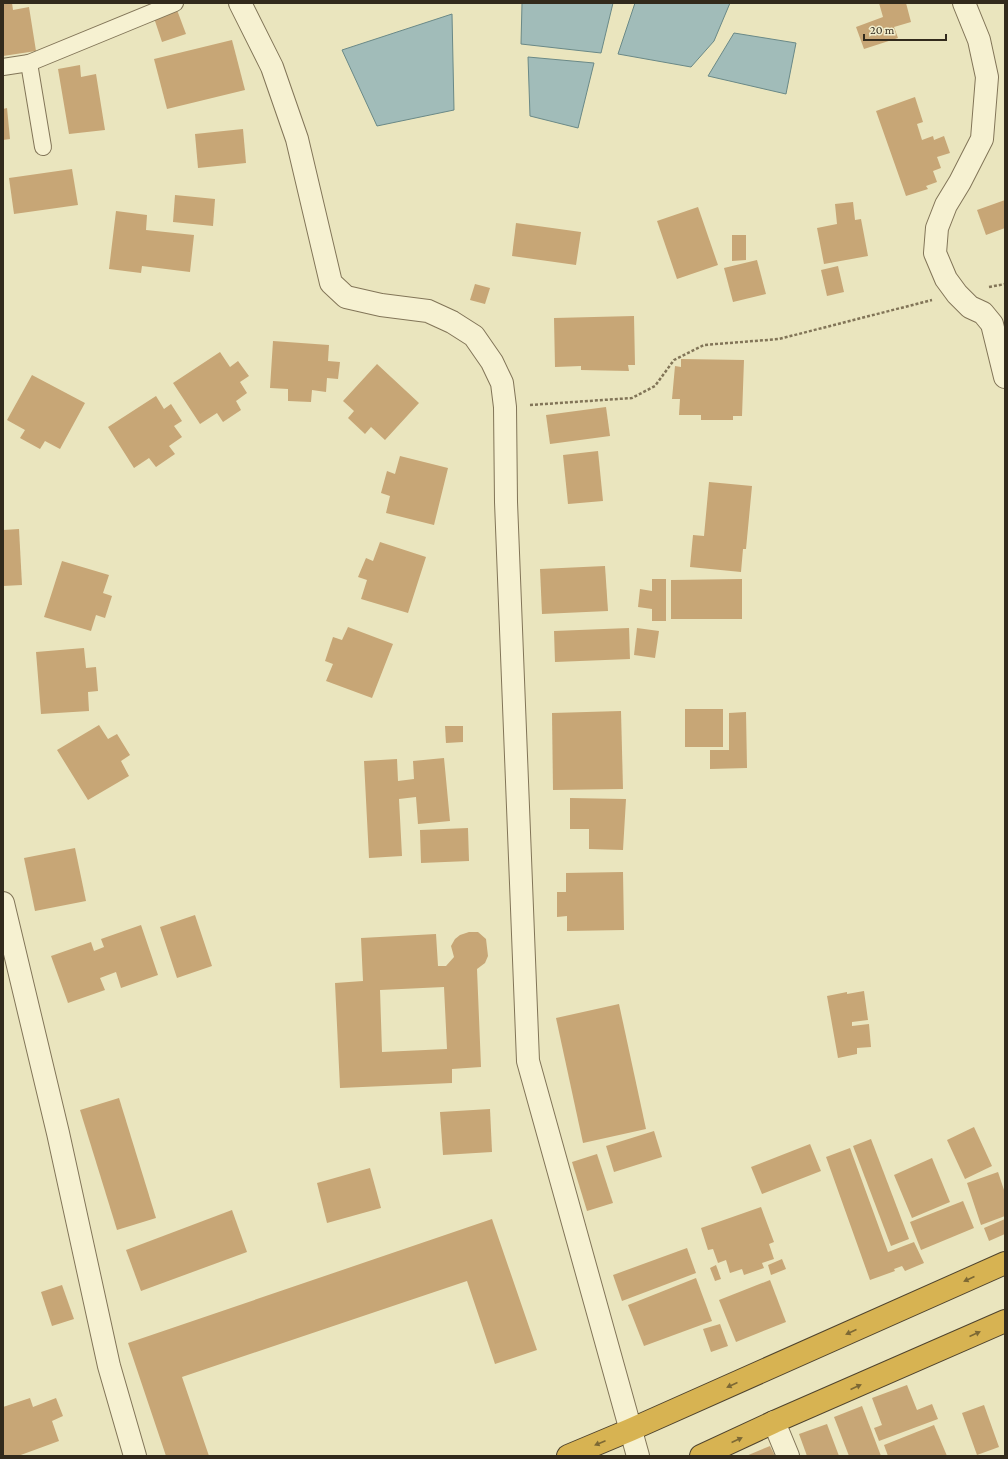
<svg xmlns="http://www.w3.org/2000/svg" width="1008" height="1459" font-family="'Crimson Pro',serif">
	<rect width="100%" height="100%" fill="#eae5be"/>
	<g fill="#a1bcb9" stroke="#6a8987">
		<path d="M522,3h91l-12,50 -80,-9z"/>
		<path d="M635,3h95l-16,38 -23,26 -73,-13z"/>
		<path d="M452,14l2,96 -77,16 -35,-76z"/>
		<path d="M734,33l62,10 -10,51 -78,-18z"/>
		<path d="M528,57l66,6 -16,65 -48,-12z"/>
	</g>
	<g fill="#c7a676" fill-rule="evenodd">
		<path d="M3,3h9l1,7 16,-3 7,44 -33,5z"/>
		<path d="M879,3h27l5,19 -17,5 4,11 -34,11 -8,-22 27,-10z"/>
		<path d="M177,10l9,24 -24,8 -8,-24z"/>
		<path d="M232,40l13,50 -78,19 -13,-50z"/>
		<path d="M80,65l1,12 15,-3 9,56 -36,4 -11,-65z"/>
		<path d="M915,97l8,25 -6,2 5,16 11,-4 1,4 10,-4 6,17 -13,4 4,11 -8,3 4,11 -11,4 2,3 -22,7 -30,-85z"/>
		<path d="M7,108l3,31 -7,1v-31z"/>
		<path d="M243,129l3,34 -48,5 -3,-34z"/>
		<path d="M72,169l6,36 -64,9 -5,-36z"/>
		<path d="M175,195l40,4 -2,27 -40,-4z"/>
		<path d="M1005,200v28l-19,7 -9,-25z"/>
		<path d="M853,202l2,18 6,-1 7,37 -44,8 -7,-36 20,-4 -2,-20z"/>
		<path d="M698,207l20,58 -41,14 -20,-58z"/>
		<path d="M116,211l31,4 -1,15 48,5 -4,37 -48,-6 -1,7 -32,-4z"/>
		<path d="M516,223l65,9 -5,33 -64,-9z"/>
		<path d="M732,235h14v25l-14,1z"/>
		<path d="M757,260l9,34 -33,8 -9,-34z"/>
		<path d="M838,266l6,26 -17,4 -6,-26z"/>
		<path d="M475,284l15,4 -5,16 -15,-4z"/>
		<path d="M634,316l1,49h-7l1,6 -48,-1v-4l-26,1 -1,-49z"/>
		<path d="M273,341l56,4 -1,16 12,1 -2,17 -11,-1 -1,14 -14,-2 -1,12 -23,-1v-12l-18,-1z"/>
		<path d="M220,352l10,15 8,-6 11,15 -9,6 7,11 -11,8 5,9 -18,12 -6,-9 -17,11 -27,-41z"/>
		<path d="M681,359l63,1 -2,56h-9v4h-32v-5h-22l1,-16h-8l3,-33 6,1z"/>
		<path d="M377,364l42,39 -34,37 -14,-13 -6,7 -17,-16 6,-7 -11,-10z"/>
		<path d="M32,375l53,28 -25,46 -15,-8 -5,8 -20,-11 5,-8 -18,-10z"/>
		<path d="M156,396l8,13 7,-5 11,17 -8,5 8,11 -13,9 6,8 -19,13 -7,-9 -15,10 -26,-41z"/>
		<path d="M606,407l4,29 -60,8 -4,-29z"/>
		<path d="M598,451l5,50 -35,3 -5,-49z"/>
		<path d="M400,456l48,12 -14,57 -48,-12 4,-17 -9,-3 6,-22 8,3z"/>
		<path d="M709,482l43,4 -6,63h-3l-2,23 -51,-5 3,-32 11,1z"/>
		<path d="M19,529l3,56 -19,1v-56z"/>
		<path d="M380,542l46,15 -18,56 -47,-14 6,-19 -9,-3 8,-19 7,3z"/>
		<path d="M62,561l47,14 -6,18 9,3 -7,22 -9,-3 -5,16 -47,-14z"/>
		<path d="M605,566l3,45 -66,3 -2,-45z"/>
		<path d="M652,579h14v42h-14v-12l-14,-2 2,-18 12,2z"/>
		<path d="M742,579v40h-71v-39z"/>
		<path d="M348,627l45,17 -21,54 -46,-17 7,-17 -8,-3 8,-24 9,3z"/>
		<path d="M629,628l1,31 -75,3 -1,-31z"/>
		<path d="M637,628l22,3 -4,27 -21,-3z"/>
		<path d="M84,648l2,20 10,-1 2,24 -10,1 1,19 -48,3 -5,-62z"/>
		<rect x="685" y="709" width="38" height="38"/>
		<path d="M621,711l2,78 -70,1 -1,-77z"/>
		<path d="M746,712l1,56 -37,1v-19h19v-37z"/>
		<path d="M99,725l9,14 9,-5 13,21 -9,6 8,15 -41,24 -31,-50z"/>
		<path d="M445,726h18v16l-17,1z"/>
		<path d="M444,758l6,63 -32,3 -2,-27 -17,2 3,57 -33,2 -5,-97 33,-2 1,22 16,-2 -1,-18z"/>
		<path d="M570,798l56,1 -3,51 -34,-1v-20h-19z"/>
		<path d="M468,828l1,33 -48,2 -1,-33z"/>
		<path d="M75,848l11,53 -51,10 -11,-53z"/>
		<path d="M623,872l1,58 -57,1v-15l-10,1v-25h9v-19z"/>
		<path d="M195,915l17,51 -35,12 -17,-51z"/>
		<path d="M141,925l17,50 -37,13 -5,-16 -16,6 5,12 -37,13 -17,-47 40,-14 3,9 10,-4 -3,-8z"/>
		<path d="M469,932h9l8,7 2,17 -3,7 -8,6 4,98 -29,2v14l-112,5 -5,-105 28,-2 -2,-43 75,-4 2,32h8l8,-9 -3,-11 4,-7 5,-4zM444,987l3,62 -65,3 -2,-62z"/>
		<path d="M864,991l4,29 -16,2v4l17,-2 2,23 -14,1v6l-19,4 -11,-62 20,-4v2z"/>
		<path d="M619,1004l27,125 -63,14 -27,-125z"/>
		<path d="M119,1098l37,120 -39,12 -37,-120z"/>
		<path d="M490,1109l2,43 -49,3 -3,-43z"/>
		<path d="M974,1127l18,39 -27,13 -18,-39z"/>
		<path d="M654,1131l8,26 -48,15 -8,-26z"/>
		<path d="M871,1139l38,100 -18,7 -38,-100z"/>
		<path d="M810,1144l11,27 -59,23 -11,-27z"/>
		<path d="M850,1148l38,104 26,-10 10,21 -19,8 -3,-5 -8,3 1,2 -25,9 -44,-123z"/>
		<path d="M597,1154l16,49 -26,8 -15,-49z"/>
		<path d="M932,1158l18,44 -38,16 -18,-43z"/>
		<path d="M370,1168l11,40 -54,15 -10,-40z"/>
		<path d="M998,1172l7,21v23l-24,9 -14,-42z"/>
		<path d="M963,1201l11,27 -53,22 -11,-28z"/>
		<path d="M761,1207l13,35 -5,2 5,15 -12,4 2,5 -20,7 -2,-6 -12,4 -4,-13 -8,3 -5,-14 -5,1 -7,-22z"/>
		<path d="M232,1210l15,42 -106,39 -15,-41z"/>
		<path d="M492,1219l45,131 -42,14 -28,-83 -285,96 27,79h-43l-38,-113z"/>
		<path d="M1005,1219v15l-16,7 -5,-13z"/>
		<path d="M687,1248l9,25 -74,28 -9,-26z"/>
		<path d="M782,1259l4,10 -15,6 -3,-10z"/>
		<path d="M716,1265l5,14 -6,2 -5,-13z"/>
		<path d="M696,1278l16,43 -68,25 -16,-41z"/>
		<path d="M770,1280l16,42 -50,20 -17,-42z"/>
		<path d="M62,1285l12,34 -22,7 -11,-34z"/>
		<path d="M720,1324l8,22 -17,6 -8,-23z"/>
		<path d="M907,1385l10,25 15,-6 6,15 -59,22 -5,-13 8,-3 -10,-27z"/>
		<path d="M30,1398l3,9 23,-9 7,18 -11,5 7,20 -41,15h-15v-49z"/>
		<path d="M984,1405l15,42 -22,8 -15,-42z"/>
		<path d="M862,1406l19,50h-32l-15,-39z"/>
		<path d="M827,1424l12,32h-32l-8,-22z"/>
		<path d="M934,1425l13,31h-59l-4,-11z"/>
		<path d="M770,1446l5,10h-29z"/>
	</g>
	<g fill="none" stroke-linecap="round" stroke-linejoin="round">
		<defs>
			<g id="lane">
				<path d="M29,63l14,84"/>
				<path d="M3,67l26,-4 146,-60"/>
			</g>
			<g id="street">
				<path d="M240,3l32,64 25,72 34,144 15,14 35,8 47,6 24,11 22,14 18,26 10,21 3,24 1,95 22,559 110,395"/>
				<path d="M964,3l15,37 8,37 -5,62 -22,43 -14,23 -9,23 -2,25 11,26 11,15 13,13 13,6 9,11 13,53"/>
				<path d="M3,903l55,230 51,233 26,90"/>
				<path d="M774,1422l14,34"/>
			</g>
			<g id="highway">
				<path d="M568,1456l62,-26 375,-167"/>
				<path d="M701,1456l73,-34 231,-101"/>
			</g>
		</defs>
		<use href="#lane" stroke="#827558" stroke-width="18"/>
		<use href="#street" stroke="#827558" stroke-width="24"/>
		<use href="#highway" stroke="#4f432d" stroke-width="24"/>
		<g stroke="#827558" stroke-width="2.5" stroke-dasharray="3 2" stroke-linecap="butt">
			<path d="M989,287l16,-3"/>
			<path d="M530,405l102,-7 23,-12 19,-26 30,-15 75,-6 153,-39"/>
		</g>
		<use href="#lane" stroke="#f6f1d1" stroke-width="16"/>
		<use href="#street" stroke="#f6f1d1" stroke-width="22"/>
		<use href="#highway" stroke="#d7b352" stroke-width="22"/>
	</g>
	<defs><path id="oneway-solid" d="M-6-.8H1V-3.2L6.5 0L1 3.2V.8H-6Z"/></defs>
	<g fill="#7c6834">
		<use href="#oneway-solid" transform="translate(969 1279) rotate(156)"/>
		<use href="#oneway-solid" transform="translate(851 1332) rotate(156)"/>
		<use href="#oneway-solid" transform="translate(975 1334) rotate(-24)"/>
		<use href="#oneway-solid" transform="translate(732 1385) rotate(156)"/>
		<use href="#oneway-solid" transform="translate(856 1387) rotate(-24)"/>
		<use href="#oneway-solid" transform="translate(737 1440) rotate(-25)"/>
		<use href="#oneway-solid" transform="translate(600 1443) rotate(157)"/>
	</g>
	<rect width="1008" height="1459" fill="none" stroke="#322a1c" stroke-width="8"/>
	<path d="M864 34v6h82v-6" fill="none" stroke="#322a1c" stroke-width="2"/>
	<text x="870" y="34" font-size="12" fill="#322a1c" stroke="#f2eecd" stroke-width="3" paint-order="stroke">20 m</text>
</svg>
